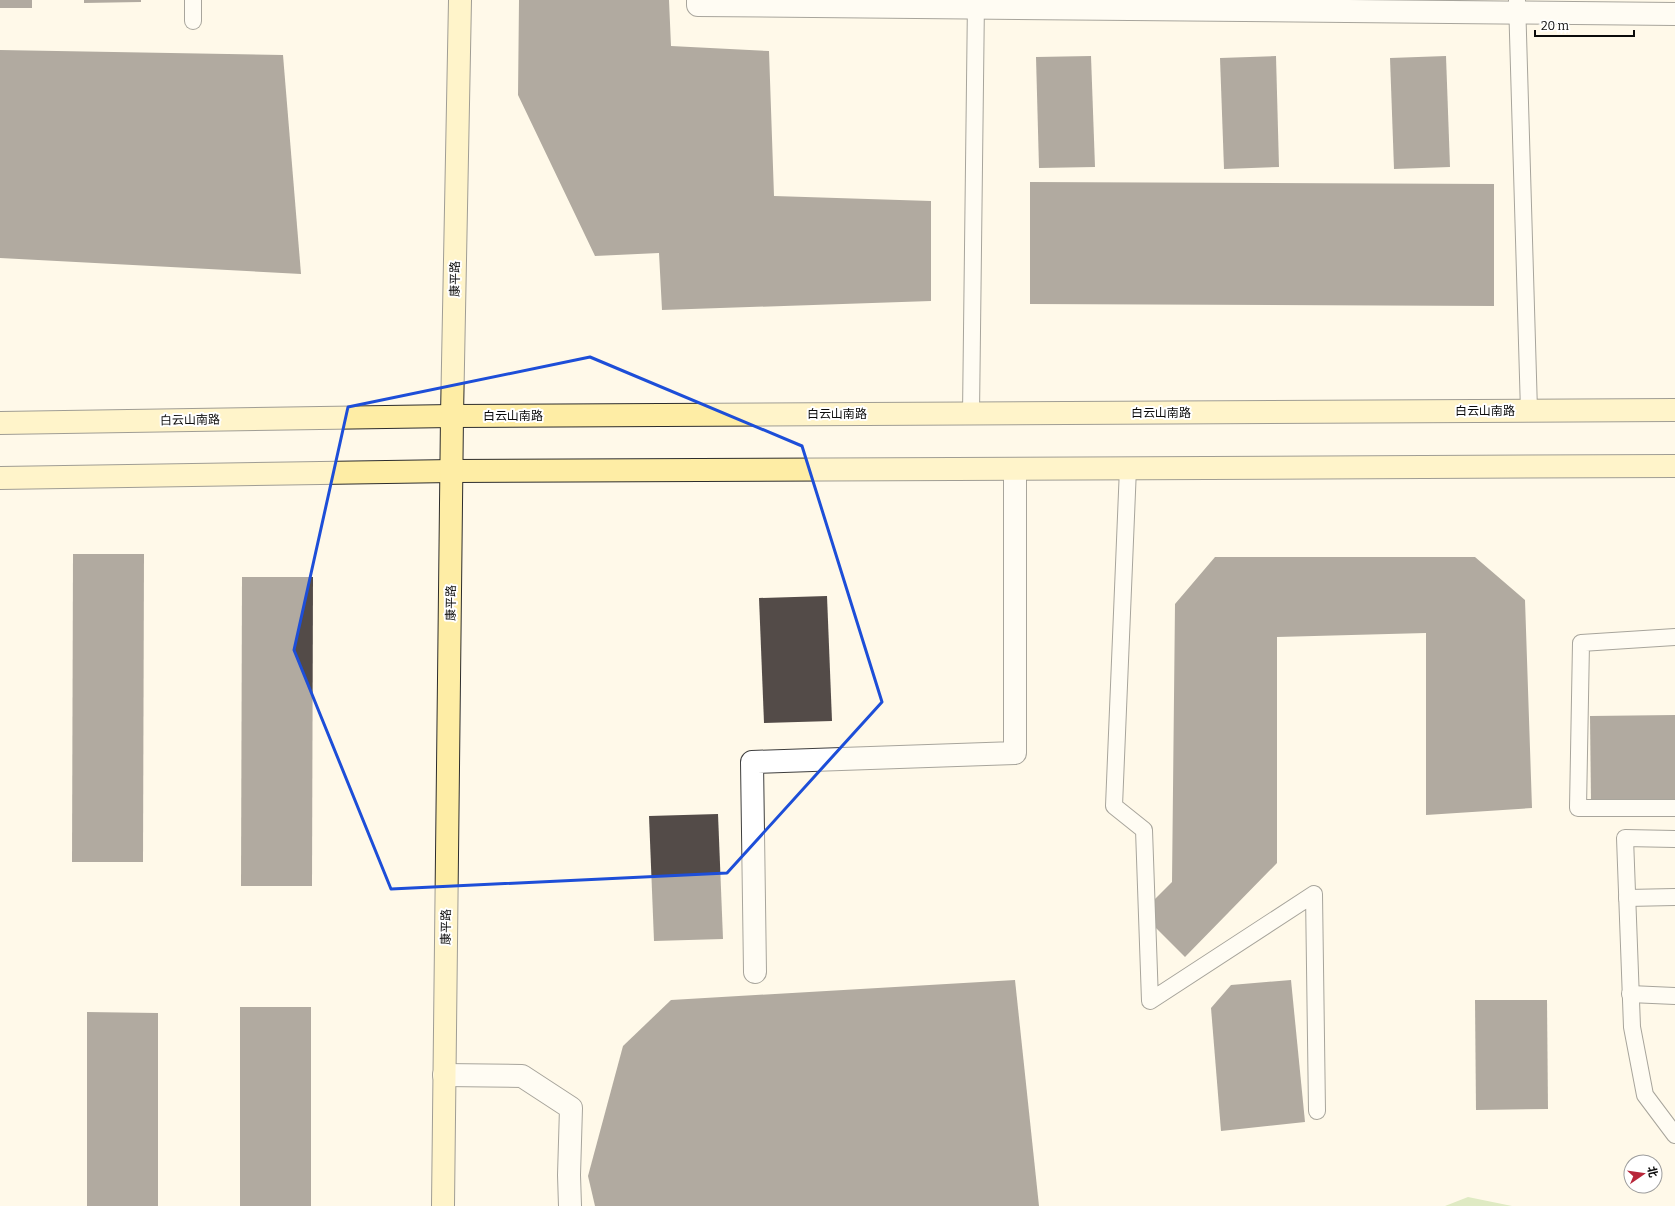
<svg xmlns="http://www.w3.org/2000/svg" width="1675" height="1206" font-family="Bitter,'Noto Sans SC',serif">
	<rect width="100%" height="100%" fill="#fff9e9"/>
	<path fill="#b8d894" d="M1468,1197l44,9h-67z"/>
	<g fill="#534b48">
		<rect x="0" y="0" width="32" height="8"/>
		<path d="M84,0h57v2l-57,1z"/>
		<path d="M519,0h150l2,46 98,5 5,145 157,5v100l-269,9 -3,-57 -64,3 -77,-161z"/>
		<path d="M0,50l283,5 18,219 -301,-16z"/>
		<path d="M1091,56l4,111 -56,1 -3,-111z"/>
		<path d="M1276,56l3,111 -55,2 -4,-111z"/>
		<path d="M1446,56l4,111 -56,2 -4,-111z"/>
		<path d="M1030,182l464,2v122l-464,-2z"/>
		<path d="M73,554h71l-1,308h-71z"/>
		<path d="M1215,557h260l50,43 7,208 -106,7v-182l-149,4v226l-92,94 -35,-35 1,-19 21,-21 3,-278z"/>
		<path d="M242,577h71l-1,309h-71z"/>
		<path d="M827,596l5,125 -68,2 -5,-125z"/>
		<path d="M1675,715v85l-84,1 -1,-85z"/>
		<path d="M718,814l5,125 -69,2 -5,-125z"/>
		<path d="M1015,980l24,226h-444l-7,-30 35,-130 48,-46z"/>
		<path d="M1291,980l14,142 -84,9 -10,-123 20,-23z"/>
		<path d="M1475,1000h72l1,109 -72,1z"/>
		<rect x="240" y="1007" width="71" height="199"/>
		<path d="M87,1012l71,1v193h-71z"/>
	</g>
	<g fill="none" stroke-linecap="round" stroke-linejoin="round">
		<defs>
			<g id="lane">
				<path d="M1517,0l12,411"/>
				<path d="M193,21v-21"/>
				<path d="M971,414l5,-414"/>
				<path d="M1128,468l-14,338 30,24 6,171 164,-107 3,217"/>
				<path d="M1675,637l-94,6 -3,165h97"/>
				<path d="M1675,839l-50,-1 7,189 13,68 30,40"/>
				<path d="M1627,898l48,-1"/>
				<path d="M1630,994l45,2"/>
			</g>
			<g id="street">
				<path d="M698,0v5l977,9"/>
				<path d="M755,972l-3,-210 263,-9v-284"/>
				<path d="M444,1075l78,1 49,32 -2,67 1,31"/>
			</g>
			<g id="secondary">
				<path d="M0,423l452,-7 1223,-6"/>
				<path d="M0,478l453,-7 1222,-5"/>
				<path d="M443,1206l9,-790 8,-416"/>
			</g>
		</defs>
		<use href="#lane" stroke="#3e3e3e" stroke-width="18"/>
		<use href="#street" stroke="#3e3e3e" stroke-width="24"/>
		<use href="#secondary" stroke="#2d2d2d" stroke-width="24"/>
		<use href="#lane" stroke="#fff" stroke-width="16"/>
		<use href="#street" stroke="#fff" stroke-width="22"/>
		<use href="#secondary" stroke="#feeda5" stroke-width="22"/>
	</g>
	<path d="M0 0H1675V1206H0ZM590,357l212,89 80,256 -155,171 -336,16 -97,-239 54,-243z" fill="#fff9e9" fill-opacity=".55" fill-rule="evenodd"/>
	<path fill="none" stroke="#1d4ed8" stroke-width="3" stroke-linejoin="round" d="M590,357l212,89 80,256 -155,171 -336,16 -97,-239 54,-243z"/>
	<g text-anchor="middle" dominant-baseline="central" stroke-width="4" stroke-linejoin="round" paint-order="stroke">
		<g font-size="12" fill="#0b0b0b" stroke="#fff">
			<text transform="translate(455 279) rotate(-89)">康平路</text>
			<text x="1485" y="411">白云山南路</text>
			<text x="1161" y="413">白云山南路</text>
			<text x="837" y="414">白云山南路</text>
			<text x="513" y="416">白云山南路</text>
			<text transform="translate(190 420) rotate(-1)">白云山南路</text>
			<text transform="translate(451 603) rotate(-89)">康平路</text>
			<text transform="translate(446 927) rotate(-89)">康平路</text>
		</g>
	</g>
	<g transform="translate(1643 1174) rotate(77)"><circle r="19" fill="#ffffff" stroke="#9d9d9d"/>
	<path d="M0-3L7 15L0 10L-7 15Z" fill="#b82639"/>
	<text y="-6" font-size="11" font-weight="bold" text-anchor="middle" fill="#0b0b0b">北</text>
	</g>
	<path d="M1535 30v6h99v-6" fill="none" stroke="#0b0b0b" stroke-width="2"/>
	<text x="1541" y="30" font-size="12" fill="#0b0b0b" stroke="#ffffff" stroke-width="3" paint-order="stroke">20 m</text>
</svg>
